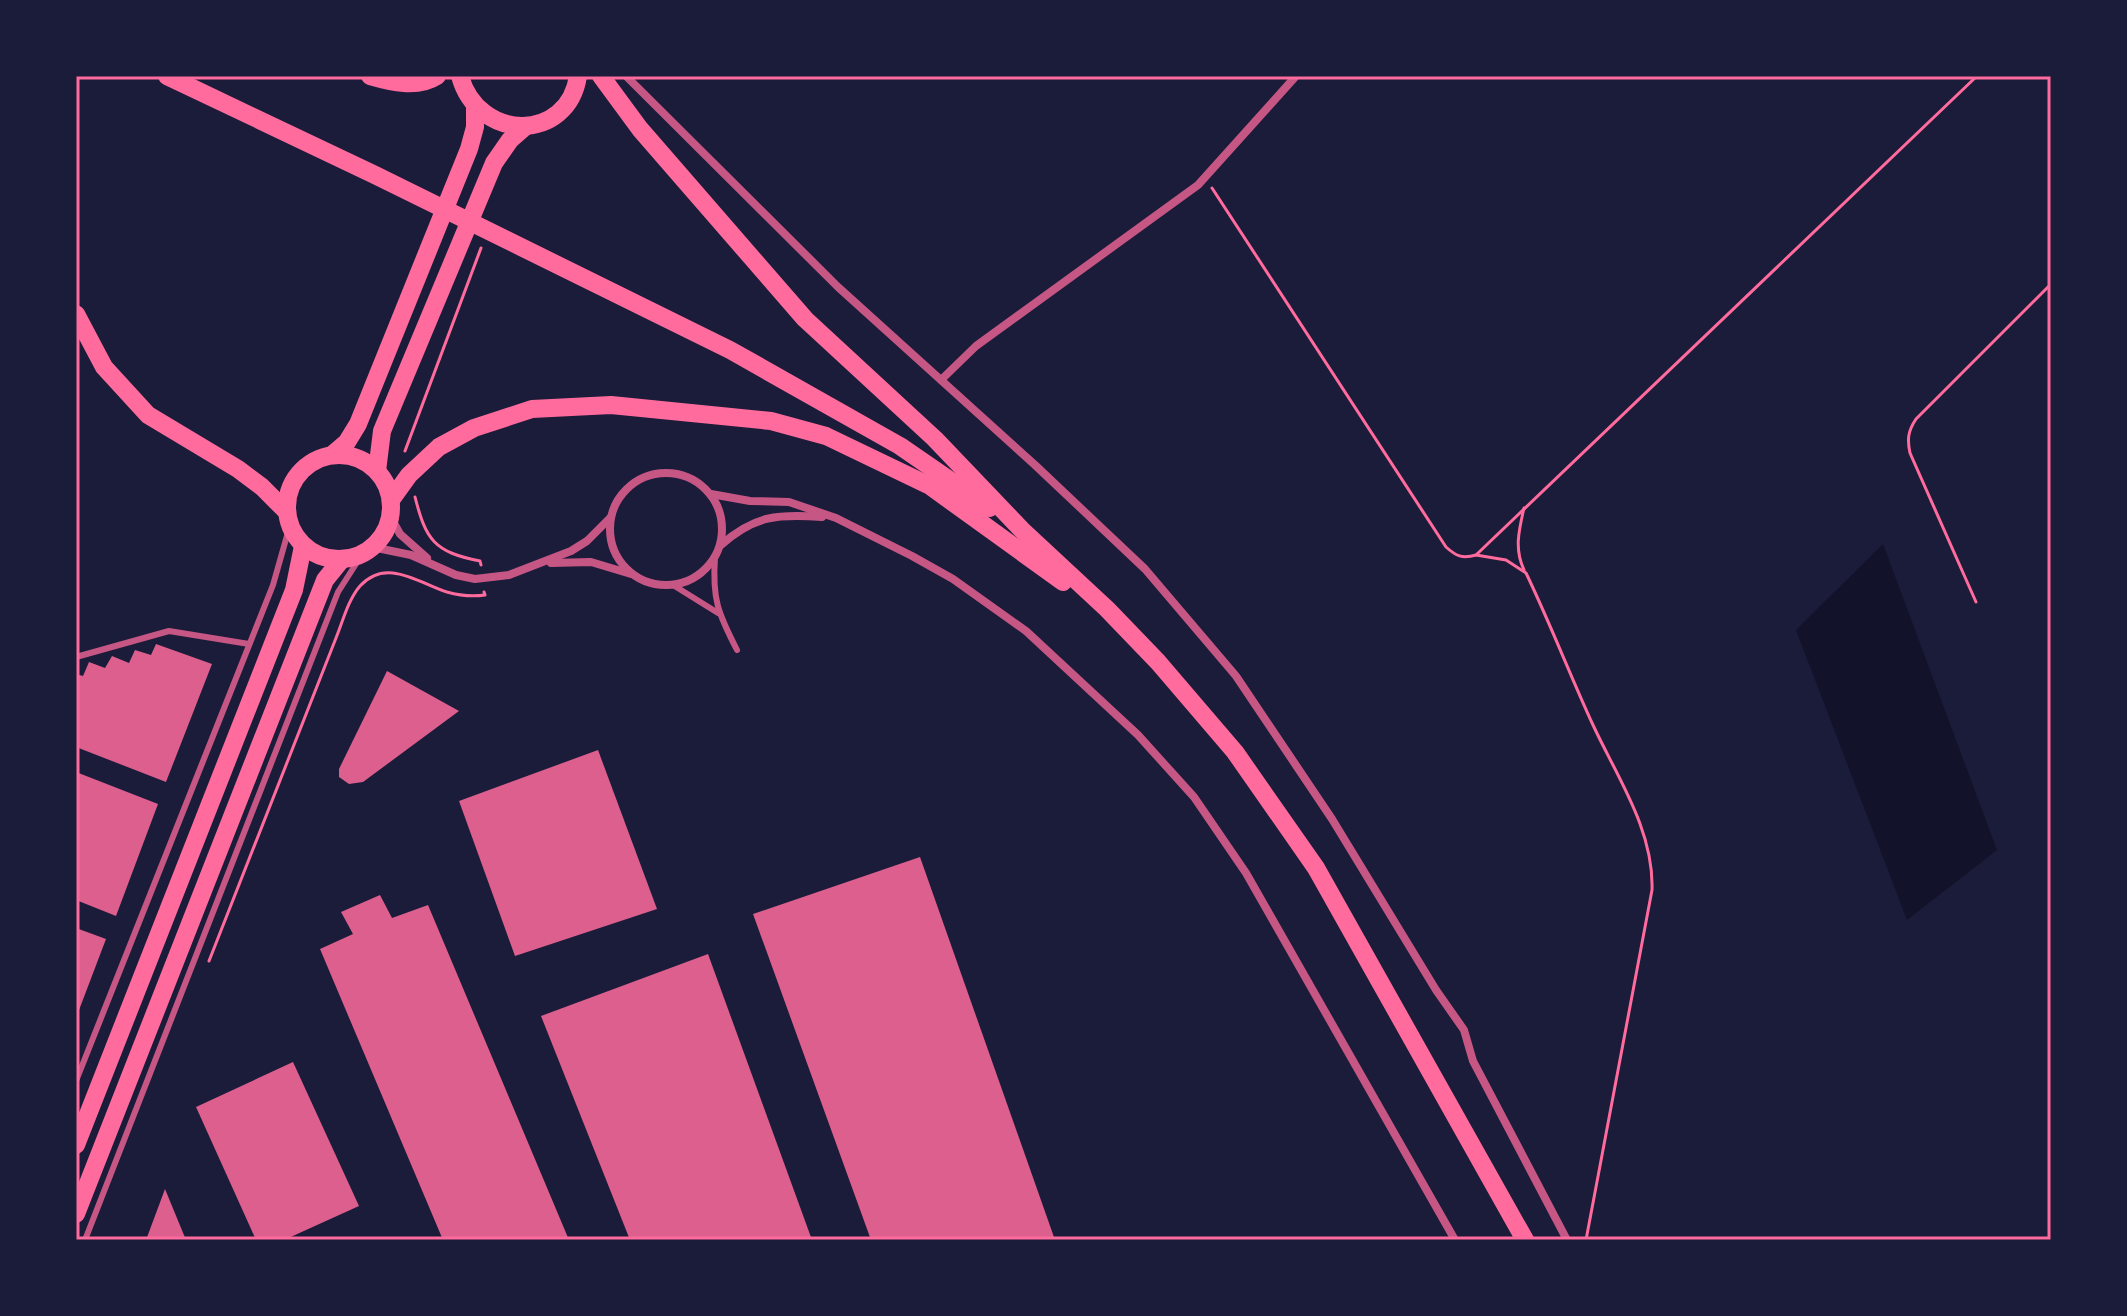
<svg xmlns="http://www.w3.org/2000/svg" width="2127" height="1316" font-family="'Fira Sans',sans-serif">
	<rect width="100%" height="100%" fill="#1b1b3a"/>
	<path fill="#12122b" d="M1883,544l114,306 -90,70 -111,-290z"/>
	<g fill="#dd5f8e">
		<path d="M156,644l56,20 -46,118 -90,-35v-73l7,2 6,-14 16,6 7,-12 17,7 6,-13 16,5z"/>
		<path d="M387,671l72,40 -96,71 -14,2 -10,-7v-8z"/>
		<path d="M598,750l59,159 -142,47 -56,-155z"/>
		<path d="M76,772l82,32 -42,112 -40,-16z"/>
		<path d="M920,857l135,383h-184l-118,-326z"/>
		<path d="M380,895l12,23 36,-13 141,335h-126l-123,-291 33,-15 -12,-22z"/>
		<path d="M76,928l30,11 -30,79z"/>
		<path d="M708,954l104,286h-182l-89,-224z"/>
		<path d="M293,1062l66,144 -75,34h-28l-60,-133z"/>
		<path d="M165,1189l21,51h-40z"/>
	</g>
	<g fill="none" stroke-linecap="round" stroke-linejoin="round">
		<g stroke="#ff6b9d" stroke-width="3">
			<path d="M1212,188l234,359c10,9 16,12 30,8l501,-479"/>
			<path d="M405,451l76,-203"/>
			<path d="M415,497c11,43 19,55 65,64l1,4"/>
			<path d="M1524,508c-5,22 -10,41 0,62"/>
			<path d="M1476,555l30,5 20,13c24,50 44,102 67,152 24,52 61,105 59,165l-66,350"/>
			<path d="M1976,602l-66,-149c-3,-14 -2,-22 6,-34l135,-135"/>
			<path d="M209,961l127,-323c7,-17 12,-38 24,-52 26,-29 59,-3 87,6 14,4 24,5 38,3l-1,-3"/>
		</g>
		<g stroke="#c65784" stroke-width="6">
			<path d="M715,557c-3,42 3,56 22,93"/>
			<path d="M673,585l45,28"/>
			<path d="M76,657l93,-26 80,13"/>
			<path d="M76,1081l197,-496 17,-60"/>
			<path d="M85,1240l253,-648 25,-39"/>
		</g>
		<g stroke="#c65784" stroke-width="8">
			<path d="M626,76l212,211 197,178 110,104 91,107 96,143 104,171 28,40 9,31 94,179"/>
			<path d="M941,380l35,-34 222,-161 98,-109"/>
			<circle cx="666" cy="529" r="56"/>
			<path d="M711,494l39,7 39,1 47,16 76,38 41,23 73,52 112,104 56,62 52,76 209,367"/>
			<path d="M390,516l10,18 27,24"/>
			<path d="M721,545c34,-30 57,-31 101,-28"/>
			<path d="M372,547l39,8 45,20 19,4 34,-4 62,-24 16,-10 24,-24"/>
			<path d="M551,563l40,-1 40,12"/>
		</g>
		<g stroke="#ff6b9d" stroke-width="18">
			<path d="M76,1145l218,-555 9,-44"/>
			<path d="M76,1214l249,-634 17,-21"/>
		</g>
		<g stroke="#ff6b9d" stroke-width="18">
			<path d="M167,76l208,99 355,175 170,96 90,62"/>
			<path d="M370,76c21,6 47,13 67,0"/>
			<path d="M460,76c18,66 108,67 118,0"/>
			<path d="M601,76l39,53 165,190 130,120 87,91 85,79 51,53 77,90 81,116 209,372"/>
			<path d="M76,314l28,53 44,48 90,54 24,18 25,25"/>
			<path d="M333,454l14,-12 11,-18 111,-275 6,-22v-19"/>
			<circle cx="339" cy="507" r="52"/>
			<path d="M377,471l5,-40 112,-268 16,-23 16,-14"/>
			<path d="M391,500l18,-25 30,-28 35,-19 58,-19 79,-4 160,16 55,15 104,50 133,96"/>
		</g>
	</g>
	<rect width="2127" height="1316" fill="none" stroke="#1b1b3a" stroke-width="156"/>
	<rect x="78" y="78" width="1971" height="1160" fill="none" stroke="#ff6b9d" stroke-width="3"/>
</svg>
